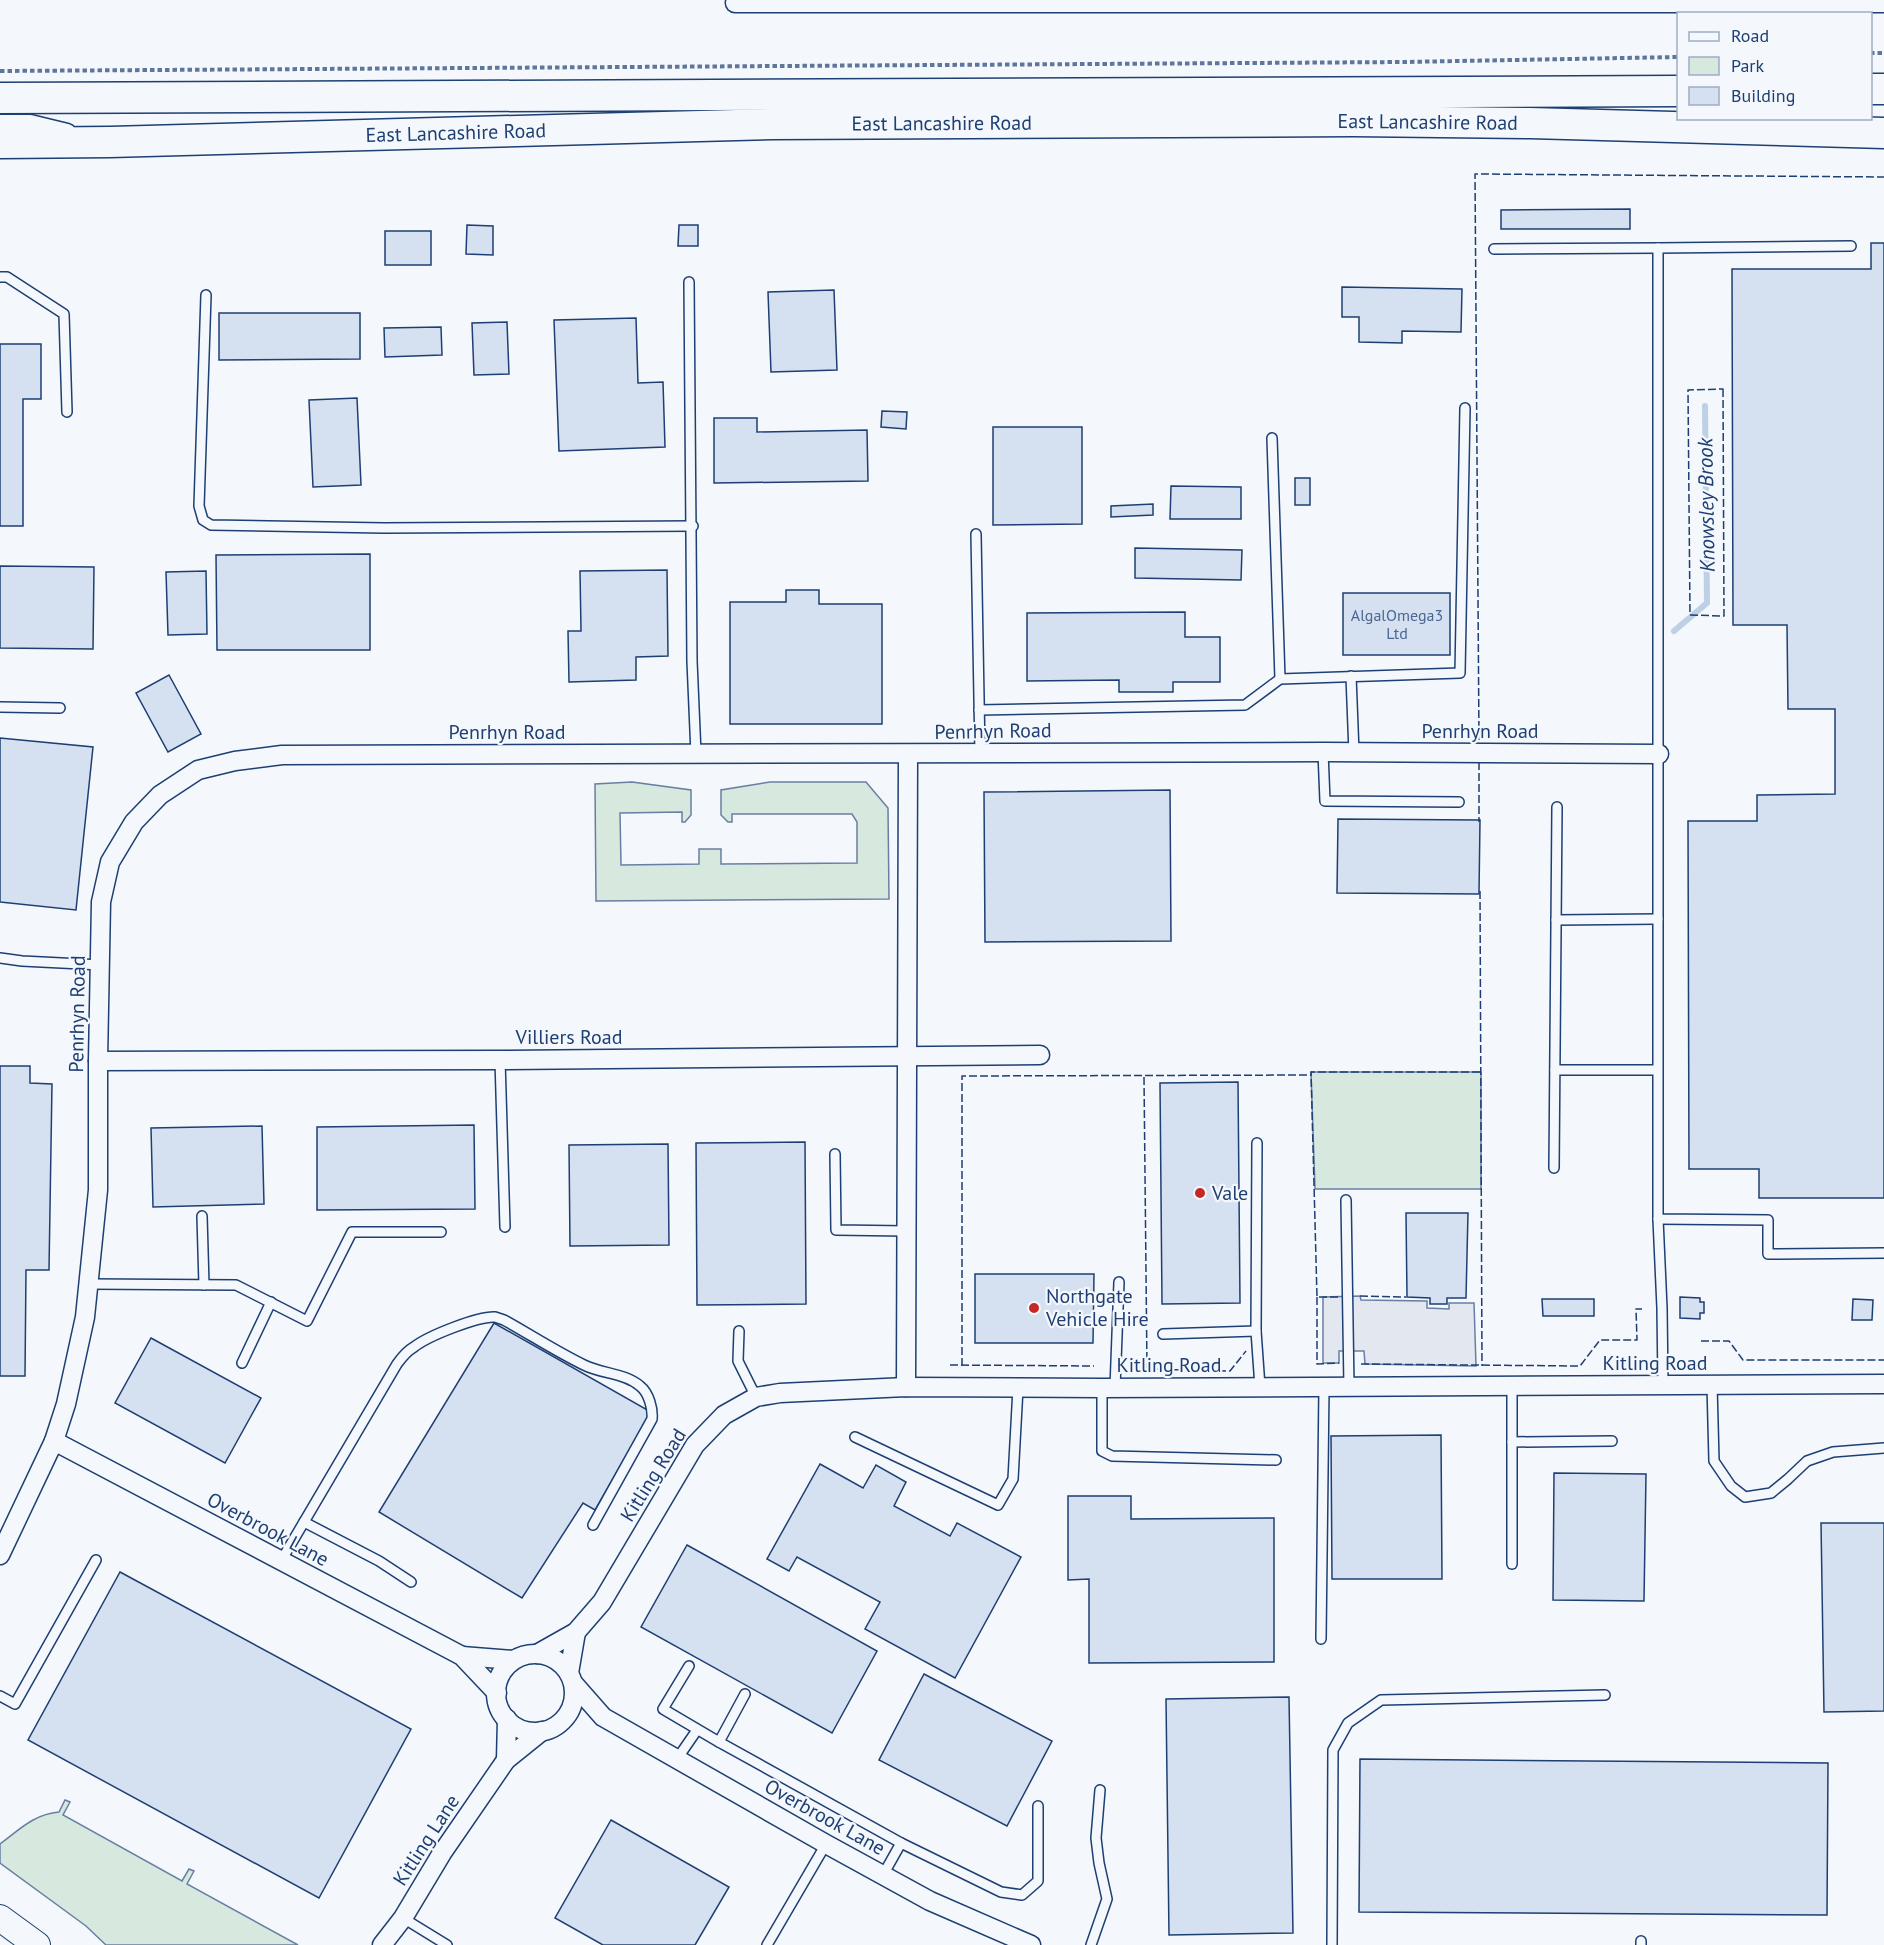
<svg xmlns="http://www.w3.org/2000/svg" width="1884" height="1945" font-family="'PT Sans',sans-serif">
	<rect width="100%" height="100%" fill="#f4f7fb"/>
	<g fill="#d7e8df" stroke="#687fa3" stroke-width="1.5">
		<path d="M632,782l59,8v25l-6,7h-3v-10l-62,1 1,52 78,-1v-15h22v15l136,-1v-41l-5,-8h-120v8h-4l-7,-7v-25l49,-8h96l22,26 1,91 -293,2 -1,-117z"/>
		<path d="M1311,1072h170v117h-166z"/>
		<path d="M65,1800l5,2 -7,13 119,66 7,-12 5,2 -7,13 111,61h-192l-20,-19 -86,-63v-19c19,-14 34,-30 59,-32z"/>
	</g>
	<path fill="#e3e8f0" stroke="#687fa3" stroke-width="1.5" d="M1360,1296l1,4 66,1v7l22,1v-6h25l2,63 -111,-2 -1,-13h-25v12h-16v-66z"/>
	<g fill="none" stroke-linecap="round" stroke-linejoin="round">
		<path stroke="#bed0e5" stroke-width="6" d="M1674,631l33,-28 -2,-197"/>
	</g>
	<g fill="#d5e0f0" stroke="#1d3f73" stroke-width="1.5">
		<path d="M1630,209v20h-129v-19z"/>
		<path d="M467,225l26,1v29l-27,-1z"/>
		<path d="M679,225h19v21h-20z"/>
		<rect x="385" y="231" width="46" height="34"/>
		<path d="M1871,243h13v955h-125v-29h-70l-1,-348h69v-26l78,-1v-85h-47l-1,-84h-54l-1,-356h139z"/>
		<path d="M1342,287l120,2 -1,43 -59,-1v12l-43,-1v-25h-17z"/>
		<path d="M834,290l3,80 -66,2 -3,-80z"/>
		<path d="M219,313h141v46l-141,1z"/>
		<path d="M636,318l2,65 25,-1 2,65 -106,4 -5,-131z"/>
		<path d="M507,322l2,52 -35,1 -2,-52z"/>
		<path d="M441,327l1,28 -57,2 -1,-29z"/>
		<path d="M0,344h41v55h-18v127h-23z"/>
		<path d="M357,398l4,87 -48,2 -4,-87z"/>
		<path d="M882,411l25,1 -1,17 -25,-2z"/>
		<path d="M714,418h43v14l110,-2 1,51 -154,2z"/>
		<path d="M993,427h89v97l-89,1z"/>
		<rect x="1295" y="478" width="15" height="27"/>
		<path d="M1171,486l70,1v32h-71z"/>
		<path d="M1153,504v11l-42,2v-11z"/>
		<path d="M1135,548l107,2 -1,30 -106,-2z"/>
		<path d="M370,554v96h-153l-1,-95z"/>
		<path d="M0,566l94,1 -1,82 -93,-1z"/>
		<path d="M667,570l1,86 -32,1v23l-67,2 -1,-51h13l-1,-60z"/>
		<path d="M206,571l1,63 -39,1 -2,-63z"/>
		<path d="M786,590h33v14h63v120h-152v-122h56z"/>
		<rect x="1343" y="593" width="107" height="62"/>
		<path d="M1185,612v25h35v45h-47v10h-54v-12l-92,1v-68z"/>
		<path d="M169,675l32,59 -33,18 -32,-59z"/>
		<path d="M0,738l93,9 -17,163 -76,-8z"/>
		<path d="M1170,790l1,151 -186,1 -1,-150z"/>
		<path d="M1338,819l142,1 -1,74 -142,-1z"/>
		<path d="M0,1066h30v17l22,1 -3,186h-23l-1,106h-25z"/>
		<path d="M1238,1082l2,221 -78,1 -2,-221z"/>
		<path d="M474,1125l1,84 -158,1v-83z"/>
		<path d="M262,1126l2,78 -111,3 -2,-79z"/>
		<path d="M805,1142l1,162 -109,1 -1,-162z"/>
		<path d="M668,1144l1,101 -99,1 -1,-101z"/>
		<path d="M1406,1213h62l-2,85h-19v6h-17v-6l-23,-1z"/>
		<path d="M975,1274h119l-1,69h-118z"/>
		<path d="M1680,1297l20,1v4h4v11h-4v6l-20,-1z"/>
		<path d="M1542,1299h52v17h-51z"/>
		<path d="M1853,1299l20,1 -1,20h-20z"/>
		<path d="M494,1323l157,89 -56,98 -12,-7 -61,95 -143,-86z"/>
		<path d="M151,1338l110,60 -36,65 -110,-60z"/>
		<path d="M1441,1435l1,144h-110l-1,-143z"/>
		<path d="M820,1464l43,24 13,-23 30,17 -12,24 56,30 7,-13 64,34 -66,121 -90,-49 15,-27 -83,-45 -8,14 -22,-12z"/>
		<path d="M1554,1473l92,1 -2,127 -91,-1z"/>
		<path d="M1068,1496h63v23l143,-1v144l-185,1v-84l-21,1z"/>
		<path d="M1821,1523h63v188l-60,1z"/>
		<path d="M687,1545l190,106 -45,82 -191,-106z"/>
		<path d="M120,1572l291,157 -92,169 -291,-158z"/>
		<path d="M924,1674l128,67 -45,85 -128,-66z"/>
		<path d="M1289,1697l4,236 -124,2 -3,-236z"/>
		<path d="M1360,1759l468,4 -1,152 -468,-3z"/>
		<path d="M611,1820l118,67 -34,58h-92l-48,-27z"/>
	</g>
	<g fill="none" stroke-linecap="round" stroke-linejoin="round">
		<defs>
			<g id="service">
				<path d="M1851,246l-193,2v971l110,1v34l116,-1"/>
				<path d="M1494,249l164,-1"/>
				<path d="M0,277h7l57,37 3,98"/>
				<path d="M689,282l3,379 4,93"/>
				<path d="M206,295l-7,211 4,14 8,5 173,3 309,-2"/>
				<path d="M1272,438l8,241"/>
				<path d="M976,534l4,219"/>
				<path d="M1351,676l3,77"/>
				<path d="M0,707l60,1"/>
				<path d="M979,710l266,-5 35,-26 180,-6 5,-265"/>
				<path d="M1323,752l2,49 134,1"/>
				<path d="M1556,920l102,-1"/>
				<path d="M0,958l22,3 79,4"/>
				<path d="M500,1060l5,167"/>
				<path d="M1555,1070h102"/>
				<path d="M1257,1143l-1,188 4,56"/>
				<path d="M835,1154l1,76 70,1"/>
				<path d="M1554,1168l3,-361"/>
				<path d="M1346,1200l3,187"/>
				<path d="M202,1216l2,69"/>
				<path d="M1658,1219l4,89 1,77"/>
				<path d="M90,1284l146,1 71,36 45,-89h89"/>
				<path d="M739,1331l-1,30 18,36"/>
				<path d="M1163,1334l93,-3"/>
				<path d="M242,1363l29,-61"/>
				<path d="M1712,1385l2,76 17,25 14,11 26,-4 17,-14 19,-18 26,-9 51,-4"/>
				<path d="M1512,1386v178"/>
				<path d="M1102,1388v63l10,5 164,4"/>
				<path d="M1115,1388l4,-106"/>
				<path d="M855,1437l143,68 15,-26 5,-91"/>
				<path d="M1512,1442l100,-1"/>
				<path d="M304,1522l75,39 32,21"/>
				<path d="M281,1561l116,-197c5,-7 10,-13 17,-17 14,-11 64,-31 81,-30 3,1 6,2 9,3 27,15 53,32 80,45 18,9 41,8 56,21 9,7 13,23 12,33l-59,106"/>
				<path d="M1321,1639l3,-252"/>
				<path d="M689,1666l-26,43 56,33 182,101 100,49 21,3 16,-14v-75"/>
				<path d="M0,1696l15,8 81,-144"/>
				<path d="M719,1742l26,-48"/>
				<path d="M677,1759l20,-29"/>
				<path d="M883,1875l18,-32"/>
				<path d="M403,1918l44,27"/>
				<path d="M767,1945l59,-101"/>
				<path d="M1091,1945l16,-46 -8,-36 -3,-25 4,-48"/>
				<path d="M1332,1945l1,-195 15,-27 33,-23 224,-5"/>
				<path d="M1641,1945v-4"/>
			</g>
			<g id="minor">
				<path d="M735,3h1149"/>
				<path d="M0,124h30l37,9"/>
				<path d="M98,1061l402,-1 540,-5"/>
				<path d="M906,1387l2,-632"/>
				<path d="M54,1441l408,215 35,37"/>
				<path d="M0,1555l54,-114 12,-37 19,-87 13,-127v-129l3,-159 9,-40 24,-40 26,-27 38,-25 37,-9 47,-6 1041,-3 336,2"/>
				<path d="M537,1654l39,-22 26,-30 93,-157 29,-30 32,-18 24,-4 126,-6 196,1 782,-4"/>
				<circle cx="535" cy="1693" r="39"/>
				<path d="M462,1656l51,4"/>
				<path d="M569,1673l7,-41"/>
				<path d="M574,1684l29,33 223,127 104,57 101,44"/>
				<path d="M506,1760l1,-41"/>
				<path d="M382,1945l21,-27 39,-65 64,-93 36,-29"/>
			</g>
			<path id="secondary" d="M0,1918l37,27"/>
			<g id="trunk">
				<path d="M1870,89h14"/>
				<path d="M0,98l1678,-7"/>
				<path id="s1" d="M0,143l110,-1 662,-18 581,-3 177,2 354,10"/>
			</g>
		</defs>
		<use href="#service" stroke="#1d3f73" stroke-width="12"/>
		<use href="#minor" stroke="#1d3f73" stroke-width="21"/>
		<use href="#secondary" stroke="#1d3f73" stroke-width="28"/>
		<use href="#trunk" stroke="#1d3f73" stroke-width="33"/>
		<g stroke="#5e769c" stroke-width="4" stroke-dasharray="4.5 3" stroke-linecap="butt">
			<path d="M1870,53h14"/>
			<path d="M0,71l1404,-9 274,-5"/>
		</g>
		<use href="#service" stroke="#f4f7fb" stroke-width="9"/>
		<use href="#minor" stroke="#f4f7fb" stroke-width="18"/>
		<use href="#secondary" stroke="#f4f7fb" stroke-width="26"/>
		<use href="#trunk" stroke="#f4f7fb" stroke-width="30"/>
		<g stroke="#1d3f73" stroke-width="1.5" stroke-dasharray="8 3" stroke-linecap="butt">
			<path d="M1723,389l1,227 -34,-1 -2,-225z"/>
			<path d="M1479,740l-4,-566 409,3"/>
			<path d="M1479,762v60"/>
			<path d="M1480,891l2,475"/>
			<path d="M1144,1077l3,292 83,2 16,-20"/>
			<path d="M1360,1296l46,1"/>
			<path d="M1317,1297v67l22,-1"/>
			<path d="M1338,1297h-21l-6,-225h170"/>
			<path d="M1701,1341h28l14,19h141"/>
			<path d="M1361,1364l219,2 20,-26h37l-1,-31h6"/>
			<path d="M950,1365l144,1"/>
			<path d="M962,1366v-290l349,-1"/>
		</g>
	</g>
	<g fill="#c62828" stroke="#f4f7fb" stroke-width="2">
		<circle cx="1200" cy="1193" r="6"/>
		<circle cx="1034" cy="1308" r="6"/>
	</g>
	<g text-anchor="middle" dominant-baseline="central" stroke-width="4.5" stroke-linejoin="round" paint-order="stroke">
		<g font-size="16" fill="#4b6792">
			<text x="1397" y="615">AlgalOmega3<tspan x="1397" dy="18">Ltd</tspan></text>
		</g>
		<g font-size="20" fill="#1d3f73" stroke="#f4f7fb">
			<text stroke="none"><textPath href="#s1" startOffset="1428">East Lancashire Road</textPath></text>
			<text stroke="none"><textPath href="#s1" startOffset="942">East Lancashire Road</textPath></text>
			<text stroke="none"><textPath href="#s1" startOffset="456">East Lancashire Road</textPath></text>
			<text transform="translate(993 731) rotate(-1)">Penrhyn Road</text>
			<text x="1480" y="731">Penrhyn Road</text>
			<text x="507" y="732">Penrhyn Road</text>
			<text transform="translate(77 1014) rotate(-89)">Penrhyn Road</text>
			<text x="569" y="1037">Villiers Road</text>
			<text x="1655" y="1363">Kitling Road</text>
			<text x="1169" y="1365">Kitling Road</text>
			<text transform="translate(653 1475) rotate(-58)">Kitling Road</text>
			<text transform="translate(268 1529) rotate(28)">Overbrook Lane</text>
			<text transform="translate(825 1817) rotate(29)">Overbrook Lane</text>
			<text transform="translate(426 1840) rotate(-57)">Kitling Lane</text>
		</g>
		<g font-size="20" fill="#1d3f73" stroke="#f4f7fb" text-anchor="start">
			<text x="1212" y="1193">Vale</text>
			<text x="1046" y="1296">Northgate<tspan x="1046" dy="23">Vehicle Hire</tspan></text>
		</g>
		<g font-size="21" font-style="italic" fill="#1d3f73" stroke="#f4f7fb">
			<text transform="translate(1706 505) rotate(-91)">Knowsley Brook</text>
		</g>
	</g>
	<rect x="1677" y="12" width="195" height="108" fill="#f4f7fb" stroke="#9eadc5" stroke-width="1.5"/>
	<rect x="1689" y="32" width="30" height="9" fill="#f4f7fb" stroke="#9eadc5" stroke-width="1.5"/>
	<text x="1731" y="42" font-size="18" fill="#1d3f73">Road</text>
	<rect x="1689" y="57" width="30" height="18" fill="#d7e8df" stroke="#9eadc5" stroke-width="1.5"/>
	<text x="1731" y="72" font-size="18" fill="#1d3f73">Park</text>
	<rect x="1689" y="87" width="30" height="18" fill="#d5e0f0" stroke="#9eadc5" stroke-width="1.5"/>
	<text x="1731" y="102" font-size="18" fill="#1d3f73">Building</text>
</svg>
